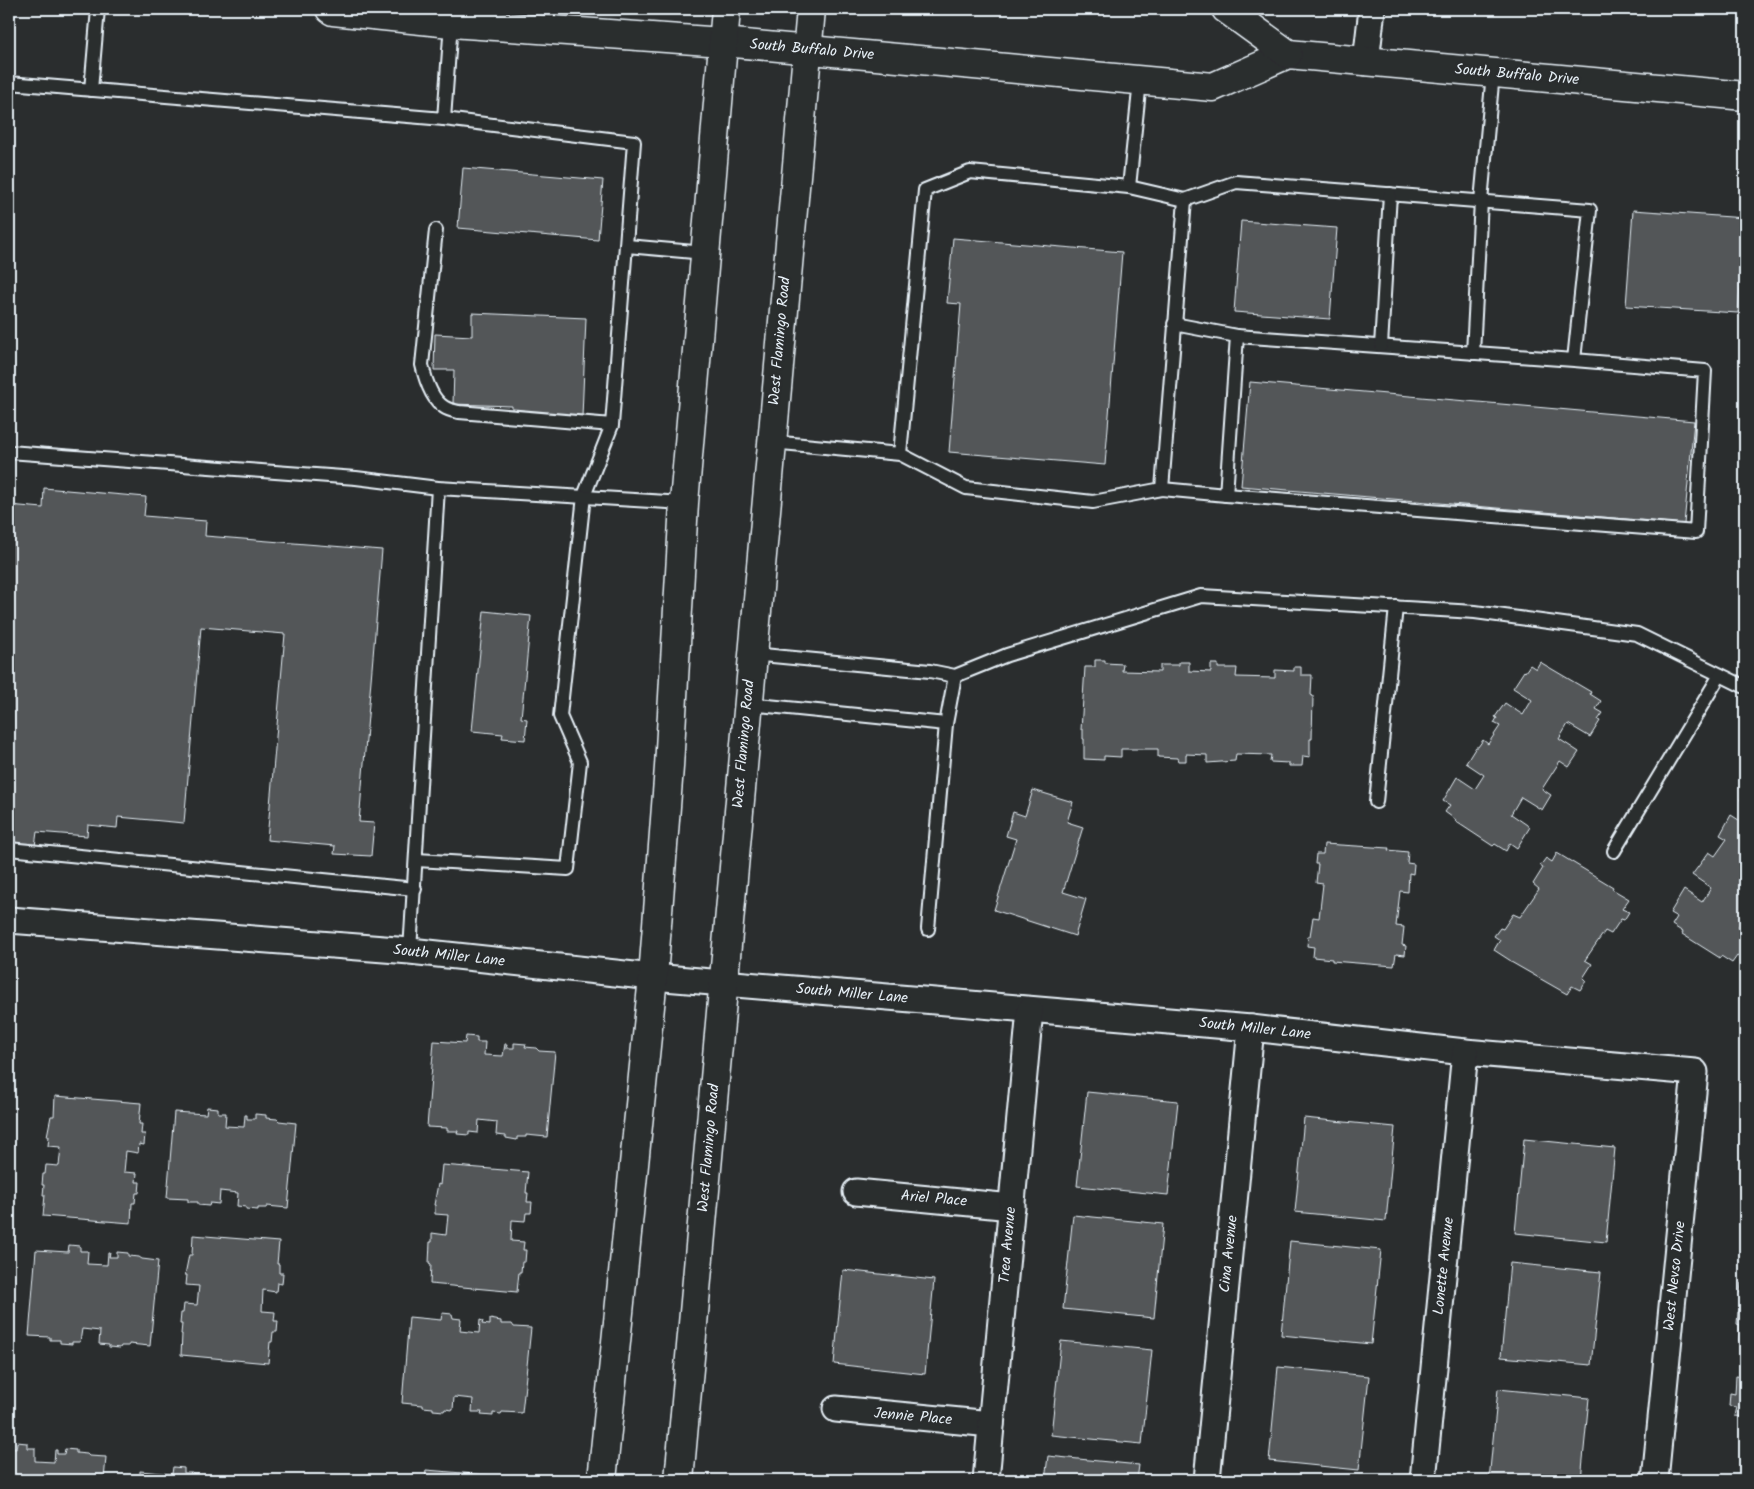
<svg xmlns="http://www.w3.org/2000/svg" width="1754" height="1489" font-family="Kalam,sans-serif">
	<rect width="100%" height="100%" fill="#2a2d2e"/>
	<filter id="ink" filterUnits="userSpaceOnUse"><feTurbulence type="fractalNoise" baseFrequency=".02" numOctaves="2"/><feDisplacementMap in="SourceGraphic" scale="10" xChannelSelector="R" yChannelSelector="G"/><feConvolveMatrix kernelMatrix="1 2 1 2 8 2 1 2 1" color-interpolation-filters="sRGB"/></filter>
	<g filter="url(#ink)">
		<g fill="#535759" stroke="#e8f1f8">
			<path d="M463,168l140,12 -5,60 -140,-12z"/>
			<path d="M1633,210l112,8 -7,95 -112,-7z"/>
			<path d="M1241,221l96,7 -7,91 -96,-7z"/>
			<path d="M953,238l169,14 -17,213 -156,-13 12,-148 -14,-1z"/>
			<path d="M472,313l114,5 -4,99 -70,-3v-8l-59,-2 1,-34h-20l1,-36 37,2z"/>
			<path d="M1250,382l444,39 -10,103 -443,-38z"/>
			<path d="M44,488l102,9 -2,19 62,5 -1,15 177,14 -23,272 15,1 -3,33 -37,-2 1,-8 -68,-6 18,-206 -84,-7 -17,196 -66,-6 -1,11 -29,-3 -1,11 -50,-4 -2,14 -26,-2v-339l34,3z"/>
			<path d="M484,611l47,5 -10,102 6,1 -2,21 -23,-2 1,-4 -31,-3z"/>
			<path d="M1095,660h10v3l18,1 -1,7 38,1v-7h19v-3h10v9l22,1v-8h7v4h19l-1,9 39,1v-8l19,1v-4h7v8h11l-1,20 2,1 -1,43h-2v18l-7,-1 -1,10h-13v-3l-19,-1 1,-7 -35,-1 -1,7 -28,2v-8l-21,-1v7h-8l-1,-3 -19,-1v-8h-37v8l-17,-1v4l-20,-1v-20h-1v-9h-2l4,-63h10z"/>
			<path d="M1540,662l51,30 -1,2 11,7 -5,8 7,4 -5,7 2,1 -10,16 -22,-13 -9,15 20,13 -10,15 -9,-6 -18,28 9,6 -9,15 -21,-13 -10,17 19,13 -13,21 -7,-5 -4,8 -11,-7 -2,2 -38,-25 1,-1 -11,-8 5,-7 -7,-4 14,-24 18,12 9,-14 -18,-12 10,-16h2l5,-7 5,4 12,-18 -6,-3 3,-5 -2,-1 10,-14 18,12 9,-15 -19,-12 11,-17 1,1 5,-7 6,4z"/>
			<path d="M1033,790l40,12 -6,20 16,5 -20,65 23,7 -11,37 -81,-26 22,-71 -10,-3 7,-24 12,4z"/>
			<path d="M1745,791v13l-5,-4z"/>
			<path d="M1731,815l14,9v91l-7,12 7,4v27l-1,2 -7,-4 -5,7 -11,-7 -1,2 -38,-24 1,-2 -11,-7 5,-8 -7,-4 14,-23 18,12 9,-14 -19,-13 17,-23 6,4 12,-17 -7,-4z"/>
			<path d="M1324,844l65,4 -1,2 20,2 -1,11 7,1 -1,10 -4,-1 -1,19 -8,-1 -4,35 8,1 -2,18 4,1 -1,9 -9,-1 -2,12 -62,-5v-2l-19,-2 1,-10 -7,-1 1,-10h2l3,-19 6,1 4,-34 -7,-1 2,-19h-3l1,-10h7z"/>
			<path d="M1557,853l56,34 -1,2 17,10 -7,10 7,3 -5,8 -3,-1 -10,15 -6,-3 -20,29 7,4 -9,14 3,3 -6,9 -8,-4 -5,8 -56,-32v-1l-17,-11 6,-10 -6,-4 6,-8 3,1 10,-15 7,3 19,-28 -6,-5 10,-16 -3,-2 6,-8 6,4z"/>
			<path d="M466,1036l11,1v5h8l-1,13 19,1 2,-12h2l-1,4h8v-5l12,1 -1,3 11,1 3,3 16,1 -8,85 -21,-2v2h-9v3l-11,-2v-2l-10,-1 1,-13 -18,-2 -1,13 -9,-1v3l-12,-1 1,-3h-11v-3l-20,-1 7,-86 31,2z"/>
			<path d="M1087,1092l91,9 -10,94 -91,-9z"/>
			<path d="M55,1096l86,7 -2,21h3l-1,10h4l-1,11 -5,-1 -1,9 -12,-2 -2,21 13,1 -1,9h4l-1,11h-3l-1,10h-3l-1,20 -88,-7 2,-21h-2l1,-10h-2l1,-11h2l1,-9 13,1 2,-19 -13,-1 1,-10h-2l4,-20h3z"/>
			<path d="M207,1107l11,1v5h8l-1,13 19,1 1,-12h2v4h8v-5l11,1v3l11,1 2,2 17,2 -8,85 -21,-2 -1,2h-8v2l-12,-1v-2l-9,-1 1,-13 -18,-2 -1,13 -9,-1 -1,3 -11,-1v-3h-10v-3l-21,-1 7,-86 32,2z"/>
			<path d="M1304,1118l91,9 -9,94 -91,-9z"/>
			<path d="M1524,1139l91,9 -9,94 -91,-9z"/>
			<path d="M442,1165l86,7 -2,21h2l-1,9h5l-1,11h-5l-1,8 -13,-1 -1,21 13,1 -1,8h3l-1,12h-3l-1,10h-2l-2,20 -87,-8 1,-20 -2,-1 1,-21h2v-9l14,2 2,-20 -13,-1v-9h-1l4,-21 2,1z"/>
			<path d="M1073,1215l90,9 -9,94 -91,-9z"/>
			<path d="M193,1235l86,7 -2,22h2v9h4l-1,11 -5,-1 -1,9 -13,-2 -1,21 13,1 -1,9h4l-1,11h-4l-1,10h-2l-2,21 -87,-8 1,-21h-1l1,-10h-2l1,-11h2l1,-9 13,1 2,-19 -13,-1 1,-10h-2l4,-20h3z"/>
			<path d="M1290,1241l91,9 -10,94 -90,-9z"/>
			<path d="M69,1245l11,1v5h8l-1,13 20,1 1,-12h2l-1,4h8v-5l11,1v3l11,1 3,2 16,2 -8,85 -21,-2v2h-8l-1,2 -11,-1v-2l-10,-1 1,-13 -18,-2 -2,13h-8v2l-12,-1v-3h-10v-3l-21,-1 7,-86 32,2z"/>
			<path d="M1510,1263l91,9 -10,93 -90,-8z"/>
			<path d="M843,1270l91,10 -9,94 -91,-10z"/>
			<path d="M1745,1279v15l-5,-1 1,-10h4z"/>
			<path d="M1738,1312l7,1v29l-6,-1 1,-16 -3,-1z"/>
			<path d="M442,1313l10,1 1,4 8,1 -1,12 19,2 1,-13 3,1 -1,3 8,1v-6l11,2v3h11l2,3 17,1 -9,85 -20,-1 -1,2 -8,-1v3l-12,-1 1,-3h-10l1,-13 -19,-2 -1,13 -8,-1 -1,2 -11,-1v-2l-10,-1v-2l-21,-2 7,-86 32,3z"/>
			<path d="M1061,1341l91,9 -10,94 -91,-9z"/>
			<path d="M1745,1351v66l-10,-1 2,-9 -8,-1 1,-13 5,1 1,-18 7,1z"/>
			<path d="M1278,1367l91,9 -10,94 -90,-9z"/>
			<path d="M1498,1389l91,9 -8,82h-92z"/>
			<path d="M17,1442l10,1v5h8v13l19,1 1,-12h2v4h7l1,-5 11,1v3l11,1 2,2 17,1 -2,23h-95v-32l7,1z"/>
			<path d="M1048,1456l91,9 -2,15h-92z"/>
			<path d="M173,1467l11,1v5h8v7h-52v-9l32,3z"/>
			<path d="M426,1470l85,7v3h-86z"/>
			<path d="M221,1474l11,1v3l12,2h-33v-5h3v4h7z"/>
		</g>
		<g fill="none" stroke-linecap="round" stroke-linejoin="round">
			<defs>
				<g id="lane">
					<path d="M9,83l435,36 190,23 -22,283 -28,71 -24,220 20,46 -12,107 -151,-9"/>
					<path d="M91,90l7,-81"/>
					<path d="M444,119l7,-96"/>
					<path d="M1129,187l11,-106"/>
					<path d="M1185,200l51,-18 354,28 -16,150 -337,-24 -11,159 470,37 9,-161 -131,-11"/>
					<path d="M436,230l-14,135c3,13 9,34 22,42 4,3 10,4 15,5l153,13"/>
					<path d="M627,246l78,7"/>
					<path d="M1174,324l63,12"/>
					<path d="M1381,346l9,-152"/>
					<path d="M1473,353l8,-152 12,-128"/>
					<path d="M771,442l129,12 25,-264 45,-18 159,15 56,13 -23,289 -69,13 -127,-14 -66,-34"/>
					<path d="M9,452l347,26 82,10 246,15"/>
					<path d="M1162,489l64,6"/>
					<path d="M752,654l178,17 25,5 52,-21 194,-59 274,16 162,22 108,53"/>
					<path d="M748,704l198,20"/>
					<path d="M1376,802l20,-195"/>
					<path d="M9,849l406,40"/>
					<path d="M1614,851l106,-176"/>
					<path d="M928,929l18,-205 9,-48"/>
					<path d="M410,951l28,-463"/>
				</g>
				<g id="street">
					<path d="M1366,62l6,-53"/>
					<path d="M9,920l401,31 243,26 598,51 214,24 230,20 -40,408"/>
					<path d="M856,1192l156,15"/>
					<path d="M836,1409l155,15"/>
					<path d="M986,1480l44,-470"/>
					<path d="M1207,1480l44,-452"/>
					<path d="M1423,1480l42,-428"/>
				</g>
				<g id="secondary">
					<path d="M330,9l3,2 118,12 272,19 490,45 75,-33 457,42"/>
					<path d="M1226,9l62,45"/>
				</g>
				<g id="primary">
					<path d="M602,1480l51,-503 16,-210 15,-264 42,-494"/>
					<path d="M679,1480l132,-1471"/>
				</g>
			</defs>
			<use href="#lane" stroke="#e8f1f8" stroke-width="16"/>
			<use href="#street" stroke="#e8f1f8" stroke-width="29"/>
			<use href="#secondary" stroke="#e8f1f8" stroke-width="31"/>
			<use href="#primary" stroke="#e8f1f8" stroke-width="31"/>
			<use href="#lane" stroke="#2a2d2e" stroke-width="12"/>
			<use href="#street" stroke="#2a2d2e" stroke-width="25"/>
			<use href="#secondary" stroke="#2a2d2e" stroke-width="28"/>
			<use href="#primary" stroke="#2a2d2e" stroke-width="28"/>
		</g>
	</g>
	<g text-anchor="middle" dominant-baseline="central" stroke-width="5" stroke-linejoin="round" paint-order="stroke">
		<g font-size="15" fill="#e8f1f8" stroke="#2a2d2e">
			<text transform="translate(812 50) rotate(5)">South Buffalo Drive</text>
			<text transform="translate(1517 75) rotate(5)">South Buffalo Drive</text>
			<text transform="translate(780 341) rotate(-85)">West Flamingo Road</text>
			<text transform="translate(744 744) rotate(-85)">West Flamingo Road</text>
			<text transform="translate(449 956) rotate(6)">South Miller Lane</text>
			<text transform="translate(852 994) rotate(5)">South Miller Lane</text>
			<text transform="translate(1255 1029) rotate(6)">South Miller Lane</text>
			<text transform="translate(709 1148) rotate(-85)">West Flamingo Road</text>
			<text transform="translate(934 1199) rotate(5)">Ariel Place</text>
			<text transform="translate(1008 1245) rotate(-85)">Trea Avenue</text>
			<text transform="translate(1229 1254) rotate(-84)">Cina Avenue</text>
			<text transform="translate(1444 1266) rotate(-84)">Lonette Avenue</text>
			<text transform="translate(1675 1276) rotate(-84)">West Nevso Drive</text>
			<text transform="translate(913 1417) rotate(5)">Jennie Place</text>
		</g>
	</g>
	<rect width="1754" height="1489" fill="none" stroke="#2a2d2e" stroke-width="30"/>
	<rect x="15" y="15" width="1724" height="1459" fill="none" stroke="#e8f1f8" stroke-width="2" filter="url(#ink)"/>
</svg>
